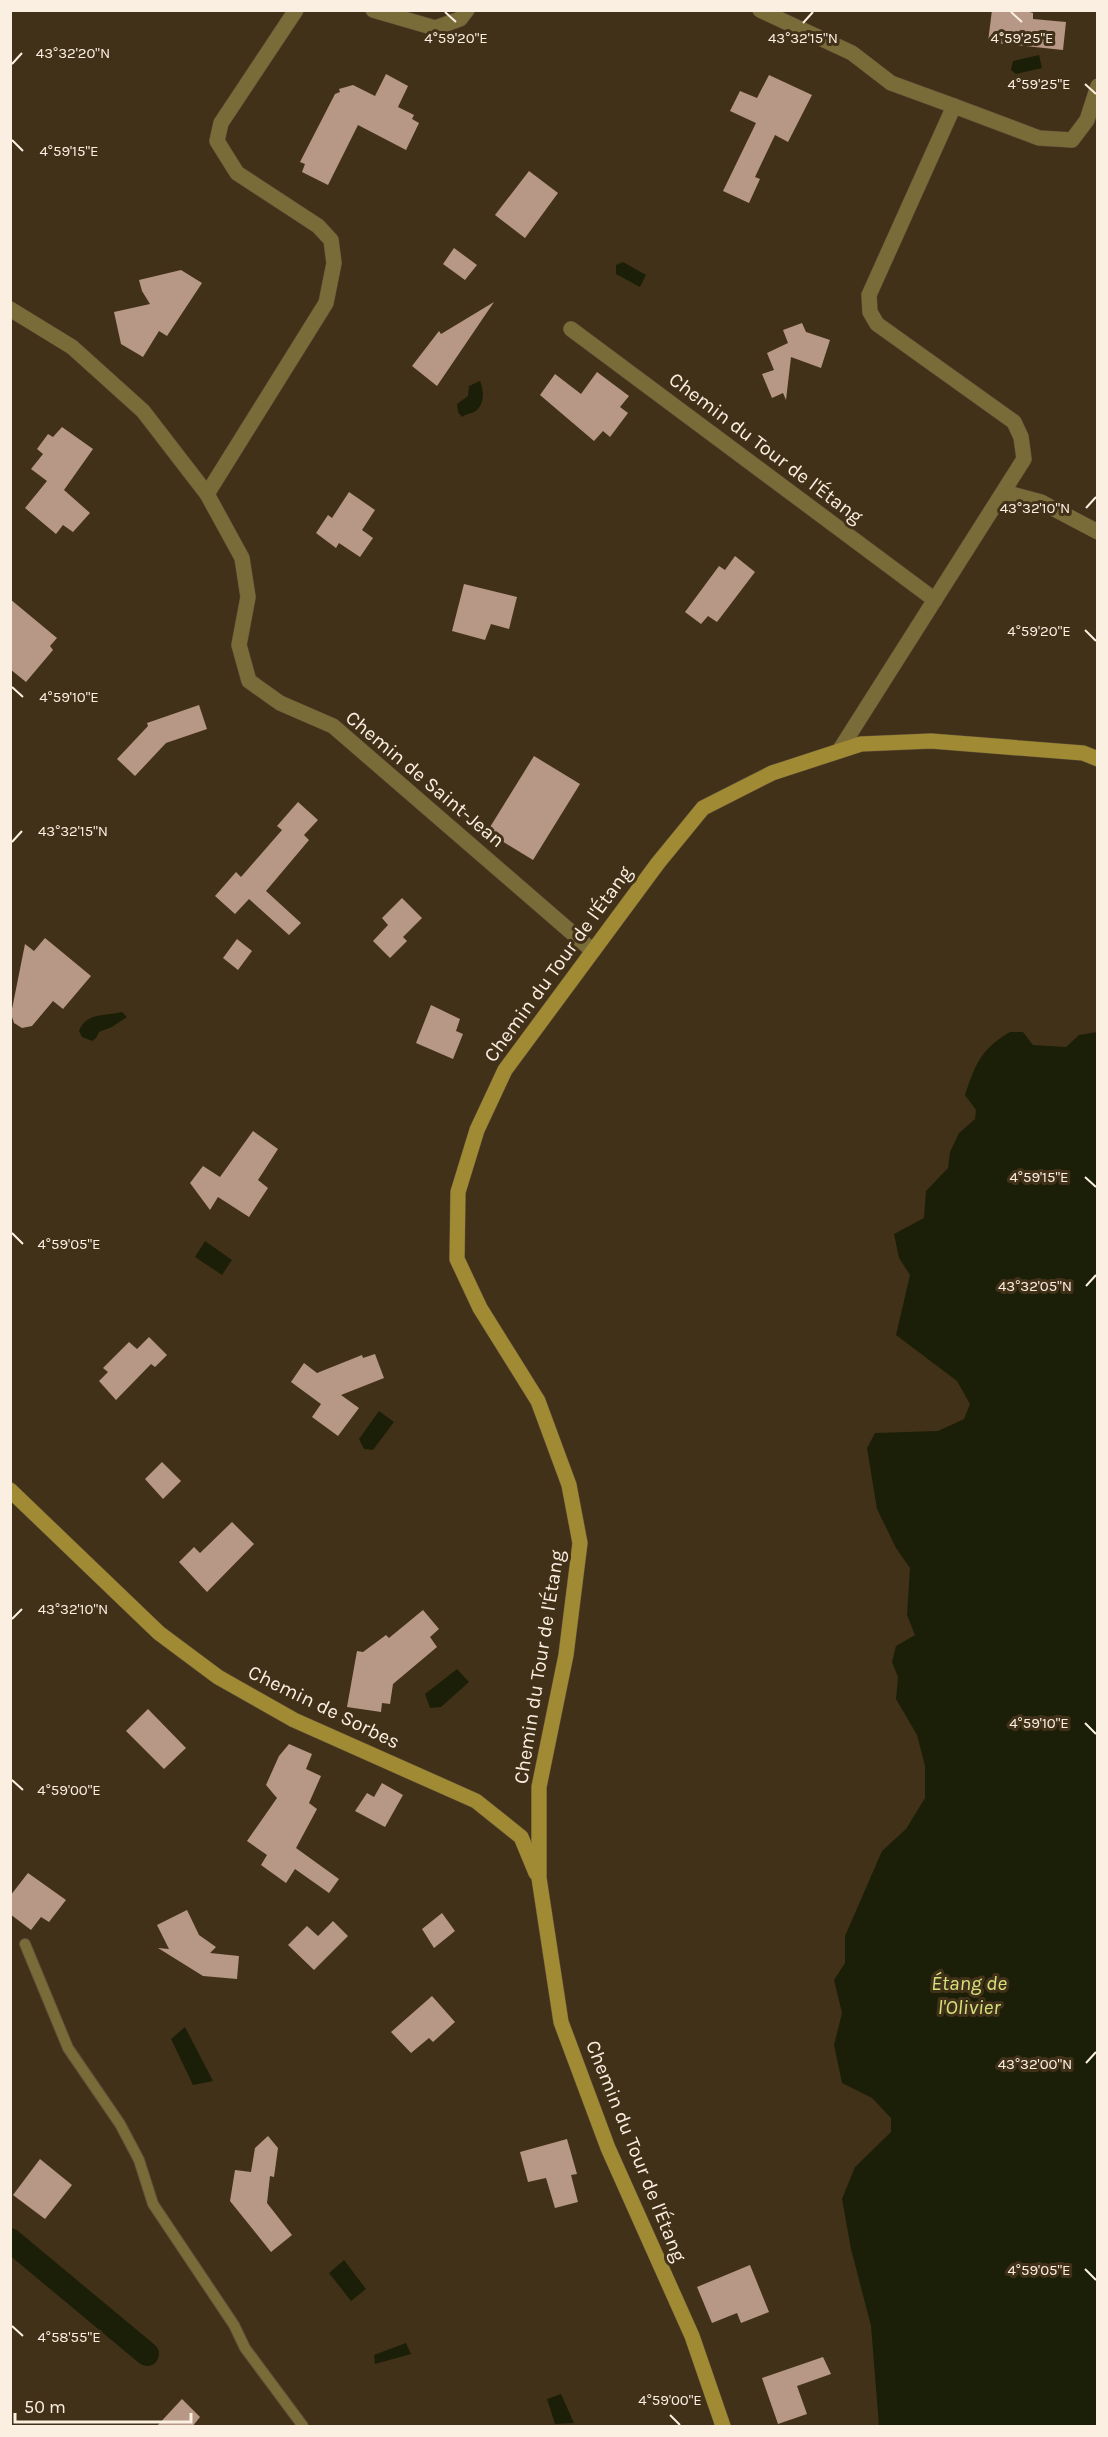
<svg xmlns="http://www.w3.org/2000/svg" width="1108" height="2437" font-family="Karla,sans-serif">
	<rect width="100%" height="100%" fill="#423119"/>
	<g fill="#1c1f07">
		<path d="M1039,55l3,13 -26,6 -5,-4 2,-9z"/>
		<path d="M623,262l23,13 -6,12 -24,-13v-9z"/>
		<path d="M480,381c4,10 5,22 -4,30 -5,3 -9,2 -14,6l-4,-5 -1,-8 11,-8 1,-10z"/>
		<path d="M122,1012l5,5 -15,10 -13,5 -3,6 -4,3 -10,-4 -3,-6c7,-19 27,-15 43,-19z"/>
		<path d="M1010,1032h13l10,13 33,2 13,-12 18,-3v1394h-218l-8,-100 -20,-77 -9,-50 13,-32 36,-35v-14l-19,-20 -30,-15 -8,-38 8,-32 -8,-33 11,-17v-27l37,-85 24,-22 19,-31v-32l-8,-31 -21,-36 2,-22 -6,-15 4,-16 19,-11 -8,-20 3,-47 -14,-20 -19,-39 -10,-61 8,-15 63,-2 26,-12 6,-15 -13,-23 -61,-46 14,-60 -11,-17 -5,-24 30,-16 2,-27 22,-23 2,-16 9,-19 16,-14 1,-9 -11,-15c11,-32 15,-45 45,-63z"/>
		<path d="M205,1241l27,19 -10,15 -27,-18z"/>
		<path d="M379,1411l15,11 -21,28 -9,-1 -5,-10z"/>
		<path d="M457,1669l12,13 -28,25 -11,1 -5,-14z"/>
		<path d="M185,2027l28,54 -20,4 -22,-46z"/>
		<path d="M344,2260l22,29 -15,12 -22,-28z"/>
		<path d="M406,2343l5,11 -36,10 -1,-9z"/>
		<path d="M561,2394l13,29 -19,1 -8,-25z"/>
	</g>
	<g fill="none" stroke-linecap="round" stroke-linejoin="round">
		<path stroke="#1c1f07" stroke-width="24" d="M10,2240l137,114"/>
	</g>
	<g fill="#b79886">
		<path d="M992,10h31l10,3v6l33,3 -3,28 -75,-8z"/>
		<path d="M386,74l22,12 -10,21 16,8 -2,4 7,4 -13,27 -48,-25 -30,60 -26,-13 3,-8 -5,-2 35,-68 5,-2 -1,-3 14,-4 22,11z"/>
		<path d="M769,75l43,20 -24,47 -13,-7 -20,42 5,2 -11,24 -26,-12 33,-68 -26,-12 10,-20 17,7z"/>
		<path d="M529,171l29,22 -33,45 -30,-23z"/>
		<path d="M454,248l23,17 -12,15 -22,-16z"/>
		<path d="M181,270l21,13 -35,53 -8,-5 -16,26 -22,-13 -7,-32 36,-8 -8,-13 -3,-11z"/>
		<path d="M494,302l-57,84 -25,-20 27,-35 2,3z"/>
		<path d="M802,323l4,9 24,8 -9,28 -30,-11 -5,43 -3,-7 -11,5 -10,-24 12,-4 -7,-17 21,-10 -5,-13z"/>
		<path d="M597,372l32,24 -9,11 8,6 -18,24 -7,-6 -9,10 -54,-46 15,-21 26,20z"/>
		<path d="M62,427l31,22 -29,41 26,23 -17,19 -10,-7 -7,9 -31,-26 22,-27 -16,-12 12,-15 -6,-5 11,-15 5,3z"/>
		<path d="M349,492l26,18 -13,20 11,8 -13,19 -21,-14 -3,5 -20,-15 12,-18 4,3z"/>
		<path d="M735,556l20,16 -38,50 -9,-6 -7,8 -16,-12 34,-46 6,4z"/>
		<path d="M464,584l53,13 -8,32 -18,-5 -6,16 -33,-9z"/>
		<path d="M10,599l47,39 -7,8 3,4 -27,32 -16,-13z"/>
		<path d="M199,705l8,24 -41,14 -31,33 -18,-17 31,-33 -1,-3z"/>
		<path d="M534,756l46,28 -47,76 -46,-28z"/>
		<path d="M298,802l20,18 -14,15 5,5 -43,51 35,32 -12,12 -40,-36 -14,15 -20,-18 21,-24 5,5 14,-16 27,-31 -5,-4z"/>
		<path d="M402,898l20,20 -19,19 4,4 -17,17 -17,-17 15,-16 -6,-7z"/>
		<path d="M45,938l46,38 -28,33 -10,-8 -21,25 -10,2 -8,-5 -3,-9 14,-70 9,7z"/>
		<path d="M237,939l15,12 -14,19 -15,-12z"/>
		<path d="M431,1005l29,14 -4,12 7,3 -10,25 -37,-16z"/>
		<path d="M253,1131l25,18 -20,31 10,8 -19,29 -31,-20 -8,13 -20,-27 13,-17 17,11z"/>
		<path d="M149,1337l18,18 -12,12 -4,-3 -35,36 -17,-19 9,-9 -5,-4 26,-26 8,7z"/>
		<path d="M375,1354l9,24 -43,17 18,13 -21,28 -26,-19 9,-13 -30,-22 13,-19 13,10 45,-18 1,3z"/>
		<path d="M162,1462l19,19 -18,18 -18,-20z"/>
		<path d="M232,1522l22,22 -47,48 -28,-30 15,-15 6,6z"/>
		<path d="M423,1610l16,19 -9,8 7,10 -44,37 -3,20 -8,-1 -1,9 -34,-5 10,-56 6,1 23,-17 3,3z"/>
		<path d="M148,1709l38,39 -22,21 -38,-38z"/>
		<path d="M289,1744l23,10 -6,15 15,7 -12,27 8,6 -21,39 43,31 -10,14 -34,-24 -9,14 -25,-18 6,-10 -20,-14 30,-43 -11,-13 13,-29z"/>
		<path d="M382,1783l21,12 -18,32 -30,-16 12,-18 7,4z"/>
		<path d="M28,1873l38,27 -17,22 -8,-5 -10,13 -21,-16v-18z"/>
		<path d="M187,1910l12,25 17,12 -6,6 29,3 -2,23 -34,-3 -45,-28 11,1 -12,-24z"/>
		<path d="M442,1913l13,18 -21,17 -12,-19z"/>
		<path d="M333,1921l15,15 -34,34 -26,-25 19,-19 11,10z"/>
		<path d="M432,1996l23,26 -22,20 -4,-4 -18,15 -20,-21z"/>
		<path d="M268,2136l10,12 -4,29 -4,-1 -3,27 25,32 -21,17 -41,-51 5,-31 16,2 4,-24z"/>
		<path d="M567,2139l10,35 -6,1 7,27 -23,6 -9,-30 -18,4 -8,-30z"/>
		<path d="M40,2159l32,26 -27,34 -32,-24z"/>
		<path d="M750,2265l19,47 -28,11 -4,-10 -25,10 -15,-36z"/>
		<path d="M823,2357l8,17 -34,12 10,28 -29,10 -16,-46z"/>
		<path d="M182,2399l18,18 -8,10h-36z"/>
	</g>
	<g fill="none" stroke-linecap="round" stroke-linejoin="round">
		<defs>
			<path id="lane" d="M25,1944l43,104 52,76 19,36 14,44 81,121 11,23 58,78"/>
			<g id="street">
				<path d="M373,10l62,18 25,-9 7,-9"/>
				<path d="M760,10l92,43 39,30 63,23"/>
				<path d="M10,309l62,38 71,64 64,83 35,64 6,39 -9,48 10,36 31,22 53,23 260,225"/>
				<path d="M571,329l364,271"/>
				<path d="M1004,492l37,10 57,30"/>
				<path d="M207,494l119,-191 8,-40 -3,-23 -13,-14 -81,-53 -20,-32 4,-18 75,-113"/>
				<path d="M839,751l185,-292 -3,-22 -7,-15 -137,-98 -7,-12 -1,-17 85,-189 85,32 33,2 15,-20 11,-34"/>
			</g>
			<g id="secondary">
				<path d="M10,1490l149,143 59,44 76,43 182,81 45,36 15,36"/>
				<path d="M723,2426l-31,-90 -84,-188 -47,-126 -22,-144v-91l27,-132 14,-112 -11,-58 -31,-84 -58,-93 -23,-49 1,-67 19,-62 28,-60 153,-207 45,-55 69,-35 89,-29 70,-3 152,12 15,6"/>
			</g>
		</defs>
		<use href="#lane" stroke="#5f4f39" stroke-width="12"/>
		<use href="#street" stroke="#5f4f39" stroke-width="16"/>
		<use href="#secondary" stroke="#5f4f39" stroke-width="16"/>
		<use href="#lane" stroke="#796c39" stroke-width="10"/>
		<use href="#street" stroke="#796c39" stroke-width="15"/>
		<use href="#secondary" stroke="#a08a33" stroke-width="15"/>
	</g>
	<path fill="none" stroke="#faefe1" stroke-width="2" d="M445,12l11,10M1011,12l11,10M803,23l10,-11M12,64l10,-11M1085,84l11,10M12,140l11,11M1086,508l10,-11M1085,630l11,11M12,687l11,10M12,842l10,-11M1085,1177l11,10M12,1233l11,11M1086,1286l10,-11M12,1619l10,-10M1085,1723l11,11M12,1780l11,10M1086,2063l10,-11M1085,2269l11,11M12,2326l11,10M670,2415l10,10"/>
	<g text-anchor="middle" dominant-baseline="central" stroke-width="6" stroke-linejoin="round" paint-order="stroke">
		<g font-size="20" fill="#faefe1" stroke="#423119">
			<text transform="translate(766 448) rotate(37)">Chemin du Tour de l'Étang</text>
			<text transform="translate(425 779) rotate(40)">Chemin de Saint-Jean</text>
			<text transform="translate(558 964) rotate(-54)">Chemin du Tour de l'Étang</text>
			<text transform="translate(539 1667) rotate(-81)">Chemin du Tour de l'Étang</text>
			<text transform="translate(324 1707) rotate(26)">Chemin de Sorbes</text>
			<text transform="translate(636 2151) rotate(68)">Chemin du Tour de l'Étang</text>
		</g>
		<g font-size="21" font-style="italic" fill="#d5e37c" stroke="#423119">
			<text x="969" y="1983">Étang de<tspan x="969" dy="24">l'Olivier</tspan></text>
		</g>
	</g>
	<g font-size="15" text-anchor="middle" fill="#faefe1" stroke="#423119" stroke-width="6" stroke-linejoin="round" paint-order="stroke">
		<text x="1022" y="43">4°59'25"E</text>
		<text x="456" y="43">4°59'20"E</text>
		<text x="803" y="43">43°32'15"N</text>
		<text x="73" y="58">43°32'20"N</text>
		<text x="1039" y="89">4°59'25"E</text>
		<text x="69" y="156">4°59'15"E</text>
		<text x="1035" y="513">43°32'10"N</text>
		<text x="1039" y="636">4°59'20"E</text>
		<text x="69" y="702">4°59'10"E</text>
		<text x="73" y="836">43°32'15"N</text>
		<text x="1039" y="1182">4°59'15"E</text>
		<text x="69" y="1249">4°59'05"E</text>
		<text x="1035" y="1291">43°32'05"N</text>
		<text x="73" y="1614">43°32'10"N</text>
		<text x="1039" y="1728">4°59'10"E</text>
		<text x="69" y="1795">4°59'00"E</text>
		<text x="1035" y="2069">43°32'00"N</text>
		<text x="1039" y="2275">4°59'05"E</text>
		<text x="69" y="2342">4°58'55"E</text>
		<text x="670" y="2405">4°59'00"E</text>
	</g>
	<rect width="1108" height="2437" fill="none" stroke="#faefe1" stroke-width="24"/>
	<path d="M15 2413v9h176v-9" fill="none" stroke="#faefe1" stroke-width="3"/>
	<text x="24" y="2413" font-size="18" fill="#faefe1" stroke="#423119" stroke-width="4.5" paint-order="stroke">50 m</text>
</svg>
